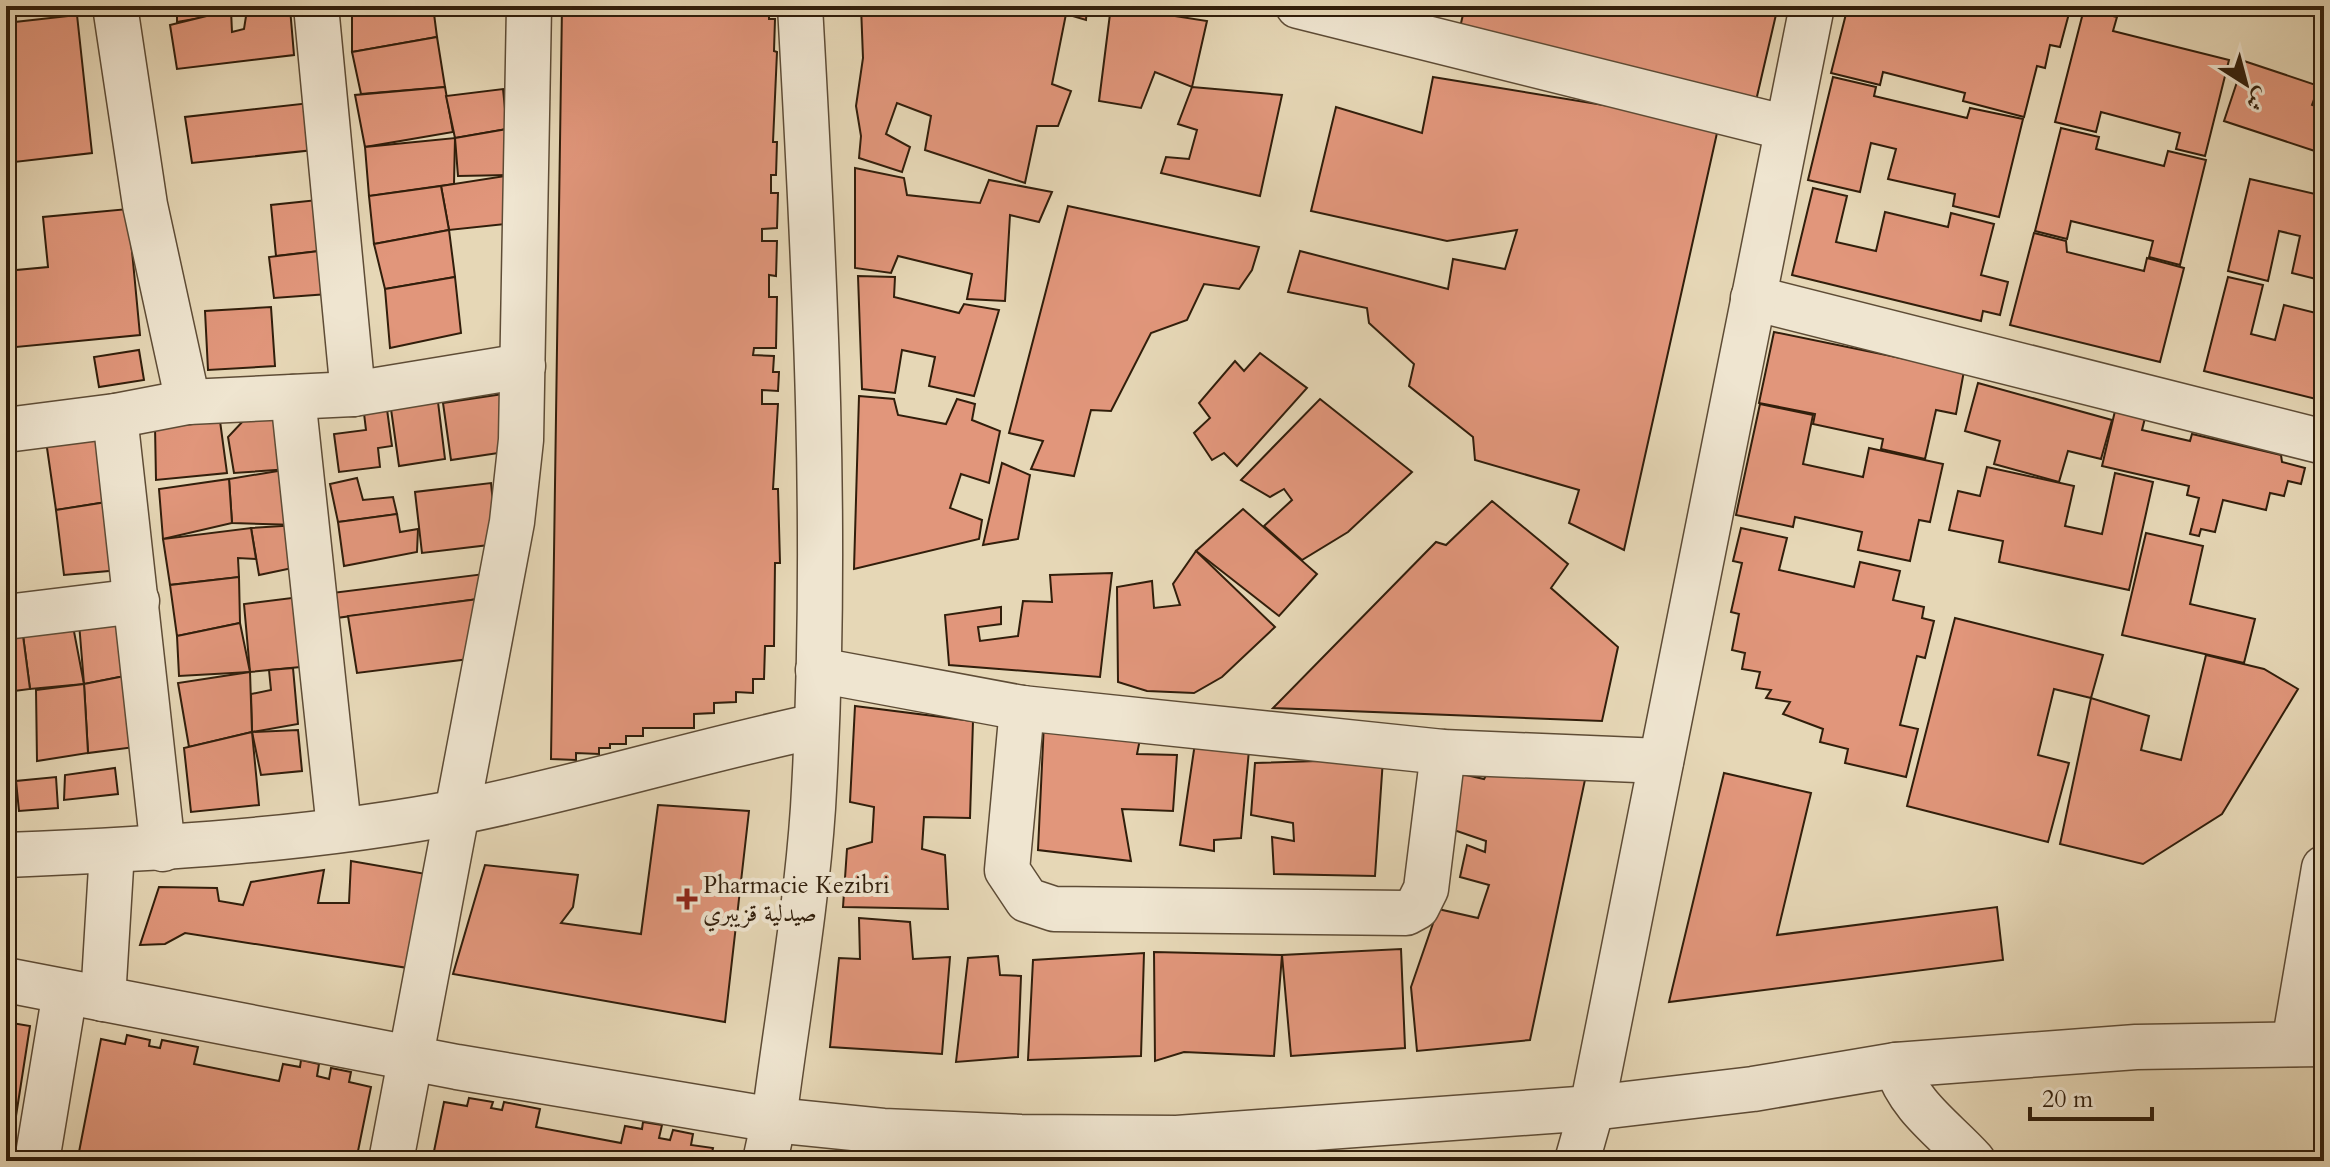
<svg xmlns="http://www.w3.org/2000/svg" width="2330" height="1167" font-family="Cardo,Amiri,serif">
	<rect width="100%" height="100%" fill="#e6d7b6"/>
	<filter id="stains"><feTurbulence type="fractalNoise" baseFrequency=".0025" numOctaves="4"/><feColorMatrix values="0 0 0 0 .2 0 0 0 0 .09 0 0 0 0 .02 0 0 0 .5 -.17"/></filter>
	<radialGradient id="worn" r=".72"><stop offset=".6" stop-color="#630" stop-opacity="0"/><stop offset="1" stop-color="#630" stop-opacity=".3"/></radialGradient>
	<g fill="#e1967b" stroke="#311e0b" stroke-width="2">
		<path d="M177,6h69l1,4 -70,12z"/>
		<path d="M352,6h81l4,31 -85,15z"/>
		<path d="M562,6h214h-7v13h6l-1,32 3,1 -4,90h4l-1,33h-5v18h7l-1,35 -15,1v12h15l-1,35 -7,-1v22h8l-1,51h-22l-1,7 21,1 -1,16h6l-1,19 -16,-1v14h16l-5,85h5l2,74h-5l-1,83h-9l-1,33h-11v14l-17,-1v10l-22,1v10l-20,1v14h-51v8h-17v8h-16v4h-11v6l-23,-1v7l-25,-1z"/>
		<path d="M861,6h226l-1,14 -20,-6 -14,70 19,7 -13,35h-21l-12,57 -100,-33 6,-34 -34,-13 -11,31 24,13 -8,25 -43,-14 2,-22 -5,-30 7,-48z"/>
		<path d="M1111,6l96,15 -15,66 -37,-15 -14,36 -42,-7z"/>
		<path d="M1465,6h313l-23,99 -297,-69z"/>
		<path d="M1848,6h137l27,7 1,-7h58l-11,41 -10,-2 -5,23 -8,-2 -13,51 -61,-16 2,-8 -82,-21 -3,13 -49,-12z"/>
		<path d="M290,8l4,47 -117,14 -7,-44 61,-15 1,22 12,-3 3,-19z"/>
		<path d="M2084,9l33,8 -4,14 116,29 -24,96 -29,-7 4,-16 -79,-21 -5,20 -41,-10z"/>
		<path d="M77,15l15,138 -86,10v-140z"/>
		<path d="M437,37l8,50 -84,7 -9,-42z"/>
		<path d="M2244,61l75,25 -7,19 12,4v45l-100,-33z"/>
		<path d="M1433,77l286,47 -95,426 -55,-27 10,-33 -104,-30 -2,-23 -64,-51 5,-22 -45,-41 -2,-15 -79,-16 12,-41 148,38 5,-30 52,10 12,-39 -70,11 -136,-30 25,-104 86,26z"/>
		<path d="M1833,77l43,10 -2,9 93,22 3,-10 53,11 -24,98 -46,-11 2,-12 -67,-15 8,-30 -25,-6 -11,49 -52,-12z"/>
		<path d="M445,87l8,45 -88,15 -10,-52z"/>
		<path d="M1192,87l90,8 -22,101 -99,-23 5,-16 23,2 8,-29 -19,-6z"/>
		<path d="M503,89l4,40 -52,9 -9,-42z"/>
		<path d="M319,102l4,47 -131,14 -7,-46z"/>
		<path d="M2061,128l38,9 -3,12 68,17 4,-15 38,9 -26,105 -31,-8 4,-16 -82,-20 -4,18 -32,-8z"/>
		<path d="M507,129l4,46 -53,1 -3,-38z"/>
		<path d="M455,138l-1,46 -85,12 -4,-49z"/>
		<path d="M855,168l49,10 3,17 73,8 9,-23 63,12 -13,30 -29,-7 -5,86 -38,-2 5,-25 -74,-18 -7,17 -36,-5z"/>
		<path d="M511,175l4,48 -66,7 -8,-44z"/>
		<path d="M2250,179l74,17v85l-32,-8 8,-37 -21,-5 -11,50 -40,-10z"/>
		<path d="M441,186l8,44 -75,14 -5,-48z"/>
		<path d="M1813,188l34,8 -11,46 40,9 9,-39 63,15 3,-14 43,11 -13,51 27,7 -8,33 -17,-4 -2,10 -189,-46z"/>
		<path d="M327,199l9,50 -60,7 -5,-51z"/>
		<path d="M1068,206l191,41 -7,23 -13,19 -35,-5 -17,36 -36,13 -40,78 -20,-1 -17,66 -43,-7 12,-28 -34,-8z"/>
		<path d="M128,209l12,126 -134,13v-77l42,-4 -5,-50z"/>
		<path d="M449,230l6,47 -70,12 -11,-45z"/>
		<path d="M2034,233l32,8 1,11 77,19 3,-13 37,10 -24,94 -150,-37z"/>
		<path d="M336,249l6,44 -68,5 -5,-41z"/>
		<path d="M858,276l37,1 -1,20 65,16 5,-9 35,6 -25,86 -45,-10 6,-29 -33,-7 -7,43 -33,-4z"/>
		<path d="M455,277l6,56 -71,15 -5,-59z"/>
		<path d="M2228,277l35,8 -12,49 24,6 9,-35 40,10v86l-120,-30z"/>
		<path d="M271,307l4,59 -67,4 -3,-59z"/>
		<path d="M1774,332l190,39 -8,43 -20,-4 -11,49 -44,-10 2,-10 -70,-15 2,-10 -56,-11z"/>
		<path d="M139,350l5,30 -45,7 -5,-30z"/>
		<path d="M1260,353l47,35 -70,78 -13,-13 -12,7 -18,-27 16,-15 -11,-15 36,-42 9,10z"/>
		<path d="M1978,383l134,37 -11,39 -33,-8 -9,31 -65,-18 6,-23 -35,-10z"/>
		<path d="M503,394l8,57 -60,9 -8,-57z"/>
		<path d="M859,396l35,3 4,16 48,9 11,-25 18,5 -3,16 28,11 -11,52 -28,-9 -11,34 32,12 -3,19 -125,30z"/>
		<path d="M1320,399l92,73 -64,60 -46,28 -38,-34 28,-26 -8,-11 -14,8 -29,-17z"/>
		<path d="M386,402l6,44 -14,2 2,19 -41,5 -5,-38 32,-4 -3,-25z"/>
		<path d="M438,402l7,57 -46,7 -8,-57z"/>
		<path d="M1760,404l53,11 -10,49 60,13 6,-29 74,16 -13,58 -11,-2 -9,41 -52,-11 4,-18 -67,-15 -2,10 -57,-12z"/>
		<path d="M2115,411l30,7 -3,12 48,11 2,-7 89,21 1,7 23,6 -4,16 -13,-3 -4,15 -14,-3 -4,17 -43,-10 -8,32 -14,-3 -2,7 -9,-2 9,-36 -12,-3 2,-9 -87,-20z"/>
		<path d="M281,416l9,53 -56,4 -6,-36 17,-18z"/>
		<path d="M220,421l7,52 -71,7 -1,-54z"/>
		<path d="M106,433l7,68 -57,9 -10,-69z"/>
		<path d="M1002,463l28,12 -12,64 -35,6z"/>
		<path d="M1987,467l87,19 -9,40 37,8 13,-61 38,9 -24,108 -130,-28 4,-21 -54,-11 9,-39 22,5z"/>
		<path d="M290,469l8,56 -66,-2 -3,-44z"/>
		<path d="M357,478l6,22 30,-3 4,17 -59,8 -8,-38z"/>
		<path d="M229,479l3,44 -69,16 -4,-50z"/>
		<path d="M491,483l6,61 -75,9 -7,-61z"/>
		<path d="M113,501l7,69 -56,5 -8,-65z"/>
		<path d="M1492,501l76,63 -17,24 67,59 -16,74 -329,-13 163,-166 10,3z"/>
		<path d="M1243,509l74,65 -38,42 -83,-65z"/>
		<path d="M397,514l3,18 18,-3 -1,23 -73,14 -6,-44z"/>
		<path d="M298,525l4,41 -43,9 -8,-47z"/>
		<path d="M251,528l5,31 -18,-1 1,19 -69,8 -7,-46z"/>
		<path d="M1741,528l46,10 -8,32 75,17 6,-25 40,9 -7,29 31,7 -2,11 12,3 -9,37 -8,-2 -17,69 18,4 -12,48 -61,-14 3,-14 -28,-7 3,-13 -40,-15 7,-12 -24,-4 5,-8 -15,-2 4,-16 -18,-3 3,-16 -13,-3 7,-36 -8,-2 11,-49 -9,-2z"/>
		<path d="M6,532h6l3,47 -9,2z"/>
		<path d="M2146,533l57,13 -13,58 65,15 -11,44 -122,-28z"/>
		<path d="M1196,551l79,76 -53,50 -28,16 -47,-2 -29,-9 -1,-95 35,-6 2,27 26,-3 -7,-21z"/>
		<path d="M1112,573l-12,104 -151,-12 -4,-50 56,-8v17l-23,3 2,14 38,-5 5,-35 29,1 -2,-27z"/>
		<path d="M484,574l2,24 -164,22 -1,45 -71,7 -6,-68z"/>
		<path d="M239,577l1,46 -63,13 -7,-51z"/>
		<path d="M486,598l-17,61 -112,14 -9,-57z"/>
		<path d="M1955,618l148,37 -12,43 -37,-9 -16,66 31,8 -21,79 -141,-36z"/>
		<path d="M72,621l12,63 -54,5 -8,-61z"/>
		<path d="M122,621l13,53 -51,10 -5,-61z"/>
		<path d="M240,623l10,49 -71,4 -2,-40z"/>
		<path d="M22,628l8,61 -24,3v-62z"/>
		<path d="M2206,655l58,14 34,20 -76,125 -79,50 -83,-20 31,-146 58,18 -8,34 40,10z"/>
		<path d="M293,668l5,56 -46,8 -1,-38 20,-4 -2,-20z"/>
		<path d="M250,672l2,60 -63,15 -11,-64z"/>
		<path d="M135,674l8,72 -55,7 -4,-69z"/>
		<path d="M84,684l4,69 -51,8 -1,-71z"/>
		<path d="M855,706l118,15 -3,97 -46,-1 -2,32 23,6 3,54 -105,-2 4,-58 25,-7 2,-35 -24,-5z"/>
		<path d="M1044,722l97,12 -4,20 40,1 -4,56 -51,-2 9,52 -93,-11z"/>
		<path d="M298,730l4,41 -41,4 -9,-43z"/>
		<path d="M252,732l7,73 -68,7 -7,-64z"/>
		<path d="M1195,743l54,7 -8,88 -27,2v11l-34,-6z"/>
		<path d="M1383,759l-8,117 -101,-2 -2,-37 22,4 -1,-18 -42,-8 4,-52z"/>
		<path d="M1491,767l95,8 -56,265 -113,11 -6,-64 27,-78 40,9 11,-33 -29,-8 7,-32 18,7 1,-11 -41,-14 -5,-58 44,10z"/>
		<path d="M115,768l3,26 -54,6 1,-25z"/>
		<path d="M1724,773l87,20 -34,142 220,-28 6,53 -334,42z"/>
		<path d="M56,777l2,31 -39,3 -3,-30z"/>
		<path d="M658,805l91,6 -24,211 -272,-48 32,-109 93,10 -5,32 -12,16 80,11z"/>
		<path d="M351,861l75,13 -18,94 -223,-35 -20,11 -25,1 19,-58 58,1 2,13 24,4 8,-23 73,-12 -6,33h31z"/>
		<path d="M859,918l51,4 3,37 37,-2 -8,97 -112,-7 9,-89 21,1z"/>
		<path d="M1401,949l4,99 -114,8 -9,-101z"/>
		<path d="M1154,952l128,3 -8,101 -90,-4 -29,9z"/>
		<path d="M1144,953l-3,103 -113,4 5,-100z"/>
		<path d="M998,956l2,19 21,1 -3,81 -62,5 12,-104z"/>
		<path d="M6,1022l24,4 -21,135h-3z"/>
		<path d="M127,1035l23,5 -1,6 11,2 2,-8 36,7 -4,17 85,17 4,-17 17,3 1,-7 18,4 -2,12 12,3 2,-11 20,4 -2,10 22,5 -15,74h-253l1,-4 -25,-5 22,-113 24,5z"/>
		<path d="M469,1098l24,4 -2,6 11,2 2,-8 36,7 -4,18 85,16 4,-17 17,3 1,-7 19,3 -3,13 11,2 3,-10 20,4 -2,11 22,3 -3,13h-278l12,-59 23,4z"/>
	</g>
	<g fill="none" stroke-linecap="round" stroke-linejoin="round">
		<defs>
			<g id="minor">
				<path d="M115,6l30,199 43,197"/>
				<path d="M316,6l37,388"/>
				<path d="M1298,6l489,122"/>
				<path d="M1753,298l571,144"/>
				<path d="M293,397l46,431"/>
				<path d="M115,416l48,433"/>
				<path d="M6,430l109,-14 73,-14 165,-8 170,-28"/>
				<path d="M6,617l131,-16"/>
				<path d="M818,670l204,38 421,44 218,9"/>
				<path d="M1022,708l-15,162 20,30 27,9 352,4 11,-6 9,-18 17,-137"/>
				<path d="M6,855c152,-6 307,-15 457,-44 119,-24 235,-60 353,-85"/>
				<path d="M6,980l451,87 317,53 109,11 138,6 156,1 415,-30 161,-19 143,-24 240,-18 188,-3"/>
				<path d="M103,999l9,-148"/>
				<path d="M2294,1044l30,-176"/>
				<path d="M1896,1065c14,43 48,64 77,96"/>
				<path d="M37,1161l28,-169"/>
				<path d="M391,1161l121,-639 9,-82 8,-434"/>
				<path d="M765,1161l9,-41c13,-104 32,-208 39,-312 16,-267 2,-535 -13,-802"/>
				<path d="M1577,1161l15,-53 220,-1102"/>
			</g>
		</defs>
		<use href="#minor" stroke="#5e4c36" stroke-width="47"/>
		<use href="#minor" stroke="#efe5d0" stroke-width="44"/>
	</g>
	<path fill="#8f2418" stroke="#efe5d0" stroke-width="3" d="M683 887h8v8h8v8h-8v8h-8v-8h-8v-8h8z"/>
	<g text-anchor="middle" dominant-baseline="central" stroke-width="8" stroke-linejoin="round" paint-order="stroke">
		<g font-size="24" fill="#311e0b" stroke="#efe5d0" text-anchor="start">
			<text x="703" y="885">Pharmacie Kezibri<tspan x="703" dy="28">صيدلية قزيبري</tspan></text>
		</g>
	</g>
	<rect width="2330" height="1167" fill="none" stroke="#e6d7b6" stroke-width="32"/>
	<rect x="8" y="8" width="2314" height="1151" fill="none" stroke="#311e0b" stroke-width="4"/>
	<rect x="16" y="16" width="2298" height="1135" fill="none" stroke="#311e0b" stroke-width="2"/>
	<g transform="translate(2246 84) rotate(144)" stroke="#efe5d0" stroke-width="6" paint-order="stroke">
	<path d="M0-6L14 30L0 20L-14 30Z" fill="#311e0b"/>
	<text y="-12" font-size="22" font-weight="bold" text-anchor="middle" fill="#311e0b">ش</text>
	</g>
	<path d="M2030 1107v12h122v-12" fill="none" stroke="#311e0b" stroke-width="4"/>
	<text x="2042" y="1107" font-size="24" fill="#311e0b" stroke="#efe5d0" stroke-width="6" paint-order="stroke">20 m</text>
	<rect width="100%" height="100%" filter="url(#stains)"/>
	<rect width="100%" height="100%" fill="url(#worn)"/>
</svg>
